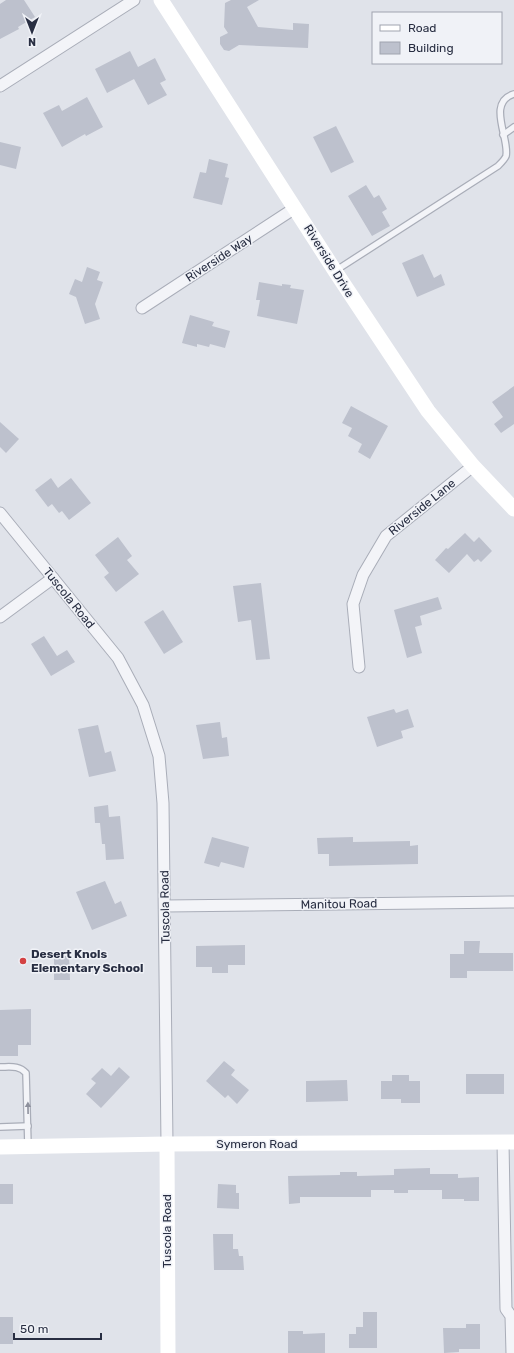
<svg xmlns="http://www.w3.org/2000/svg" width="514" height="1353" font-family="Rubik,sans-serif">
	<rect width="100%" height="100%" fill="#e0e3ea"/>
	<g fill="#bdc1cd">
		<path d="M6,0h18l11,17 -17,10 1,2 -19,10v-35z"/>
		<path d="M231,0h28l-12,7 11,20 35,3v-7l16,1 -1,24 -69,-3 -10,6 -5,-1 -4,-6v-7l8,-4 -4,-6 1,-24z"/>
		<path d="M130,51l8,16 17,-9 11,22 -6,3 7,12 -19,10 -14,-26 -27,14 -12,-24z"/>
		<path d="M87,97l16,30 -17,9 -1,-2 -23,13 -19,-34 16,-8 3,6z"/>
		<path d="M336,126l18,36 -23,11 -18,-36z"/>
		<path d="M0,142l21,5 -5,22 -16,-4z"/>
		<path d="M209,159l19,5 -3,13 4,1 -7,27 -29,-7 7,-26 6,1z"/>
		<path d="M366,185l8,13 5,-3 8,14 -5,3 8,14 -18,10 -24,-40z"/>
		<path d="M423,254l11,24 7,-4 4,11 -28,12 -15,-34z"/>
		<path d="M87,267l13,5 -3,8 6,2 -8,22 5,15 -15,5 -9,-27 -7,-3 6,-15 7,3z"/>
		<path d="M259,282l23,4v-2l9,1 -1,3 14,2 -7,34 -40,-8 3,-16h-4z"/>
		<path d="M190,315l24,7 -2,4 18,5 -5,17 -15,-4 -1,3 -12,-3v3l-15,-4z"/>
		<path d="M514,386v38l-13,9 -7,-9 9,-7 -11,-15z"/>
		<path d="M351,406l37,20 -18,33 -12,-7 4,-8 -14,-8 4,-8 -10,-5z"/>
		<path d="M0,422l19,17 -13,14 -6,-6z"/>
		<path d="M51,478l7,10 13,-10 20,25 -22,17 -7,-9 -3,2 -7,-9 -4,3 -13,-17z"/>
		<path d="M465,533l9,9 5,-5 13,14 -11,11 -3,-3 -4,3 -7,-8 -18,19 -14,-13 11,-12 2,1z"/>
		<path d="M118,537l14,19 -5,4 12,14 -23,18 -12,-15 5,-4 -14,-18z"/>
		<path d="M261,583l9,76 -14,1 -5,-40 -13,2 -5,-36z"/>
		<path d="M438,597l4,12 -22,7 2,9 -7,2 7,26 -15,5 -13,-48z"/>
		<path d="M163,610l20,32 -19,12 -20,-32z"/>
		<path d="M44,636l13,20 10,-6 8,12 -24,14 -20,-32z"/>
		<path d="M394,709l2,4 12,-4 6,18 -13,4 2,7 -26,9 -10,-30z"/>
		<path d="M220,722l2,16 5,-1 2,19 -26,3 -7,-34z"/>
		<path d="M98,725l7,28 6,-2 5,20 -27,6 -11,-48z"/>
		<path d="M108,805l1,12 11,-1 4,43 -18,1 -1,-16h-3l-2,-21h-5l-1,-16z"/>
		<path d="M212,837l37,10 -5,21 -23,-6 -2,5 -15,-4z"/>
		<path d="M353,837v5l57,-1v5l8,-1v19l-89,2v-12h-11l-1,-16z"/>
		<path d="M105,881l10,23 6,-3 6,15 -35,14 -16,-38z"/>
		<path d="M464,941h16l-1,12h34v18h-46v7h-17v-24h14z"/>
		<path d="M245,945v20h-17v8h-16v-6h-16v-21z"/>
		<path d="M54,956h15l1,24h-16z"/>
		<path d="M31,1009v36h-13v11h-18v-46z"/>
		<path d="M224,1061l11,9 -4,5 18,15 -12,14 -9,-9 -3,3 -19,-17z"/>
		<path d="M119,1067l11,10 -29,31 -15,-14 10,-11 -5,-4 11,-11 9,8z"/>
		<rect x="466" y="1074" width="38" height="20"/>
		<path d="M392,1075h17v6h11v22h-19v-4h-20v-18h11z"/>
		<path d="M347,1080l1,21 -42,1v-21z"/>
		<path d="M430,1168v6h28v4l21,-1v24h-15v-2h-22v-9h-34v3h-14v-3h-23v7h-71v6l-11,1 -1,-28 52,-1v-3h17v4l37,-1v-6z"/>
		<rect x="0" y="1184" width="13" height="20"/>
		<path d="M218,1184l18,1v8h3v16l-22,-1z"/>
		<path d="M213,1234h20v15h5l1,7h4l1,14h-30z"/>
		<path d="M363,1312h14v36h-28v-14h7v-7h7z"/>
		<rect x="0" y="1317" width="13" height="27"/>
		<path d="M466,1324h14v25h-21v3l-15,1 -1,-25h23z"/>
		<path d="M288,1331h15v3l22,-1v20h-37z"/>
	</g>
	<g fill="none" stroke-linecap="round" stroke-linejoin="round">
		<defs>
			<g id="lane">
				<path d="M503,135l11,-8"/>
				<path d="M335,271l163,-105c3,-3 7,-7 8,-10 4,-17 -20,-54 8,-62"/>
				<path d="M0,1067c10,0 19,-2 26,6l2,73"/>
				<path d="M0,1127l28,-1"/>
			</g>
			<g id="street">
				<path d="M0,86l134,-86"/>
				<path d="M142,308l153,-100"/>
				<path d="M0,513l118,145 25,47 16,51 4,47 4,341"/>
				<path d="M0,617l53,-39"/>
				<path d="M359,667l-6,-63 10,-29 23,-39 87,-70"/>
				<path d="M165,906l349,-4"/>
				<path d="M503,1142l3,167 5,7 1,37"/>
			</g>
		</defs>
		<use href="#lane" stroke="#a9adb8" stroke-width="8"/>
		<use href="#street" stroke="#a9adb8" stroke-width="13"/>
		<use href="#lane" stroke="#f3f4f8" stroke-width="5.5"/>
		<use href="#street" stroke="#f3f4f8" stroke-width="11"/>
		<g stroke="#fff" stroke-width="15">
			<path d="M161,0l174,271 93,140 45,55 41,43"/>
			<path d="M167,1144l1,209"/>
			<path d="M0,1147l167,-3 347,-2"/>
		</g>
	</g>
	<defs><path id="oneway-solid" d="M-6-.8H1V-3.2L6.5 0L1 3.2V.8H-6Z"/></defs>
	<use fill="#8e919d" href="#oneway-solid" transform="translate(28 1108) rotate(-91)"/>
	<circle fill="#d34142" stroke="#f0f2f7" stroke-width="1.5" cx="23" cy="961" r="4"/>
	<g text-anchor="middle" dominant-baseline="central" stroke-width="3" stroke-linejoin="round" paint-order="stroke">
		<g font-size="12" fill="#282e42" stroke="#f0f2f7">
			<text transform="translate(219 258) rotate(-33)">Riverside Way</text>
			<text transform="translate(329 261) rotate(58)">Riverside Drive</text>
			<text transform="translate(422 507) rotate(-39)">Riverside Lane</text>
			<text transform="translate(69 598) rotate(51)">Tuscola Road</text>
			<text transform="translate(339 904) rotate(-1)">Manitou Road</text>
			<text transform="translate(165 907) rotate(-91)">Tuscola Road</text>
			<text x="257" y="1144">Symeron Road</text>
			<text transform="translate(167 1231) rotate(-90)">Tuscola Road</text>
		</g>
		<g font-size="12" font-weight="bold" fill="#282e42" stroke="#f0f2f7" text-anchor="start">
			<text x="31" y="954">Desert Knols<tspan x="31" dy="14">Elementary School</tspan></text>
		</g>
	</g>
	<rect x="372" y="12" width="130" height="52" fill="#f0f2f7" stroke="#a0a4af"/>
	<rect x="380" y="25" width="20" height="6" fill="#ffffff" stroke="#a0a4af"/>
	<text x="408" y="32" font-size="12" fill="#282e42">Road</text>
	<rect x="380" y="42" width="20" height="12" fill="#bdc1cd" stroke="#a0a4af"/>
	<text x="408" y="52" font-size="12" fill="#282e42">Building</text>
	<g transform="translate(32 32) rotate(180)" stroke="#f0f2f7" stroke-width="3" paint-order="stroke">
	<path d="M0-3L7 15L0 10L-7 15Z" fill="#282e42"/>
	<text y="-6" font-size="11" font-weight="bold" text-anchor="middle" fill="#282e42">N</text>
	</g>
	<path d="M14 1333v6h87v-6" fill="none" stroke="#282e42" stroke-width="2"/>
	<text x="20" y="1333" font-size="12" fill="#282e42" stroke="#f0f2f7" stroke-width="3" paint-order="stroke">50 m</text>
</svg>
